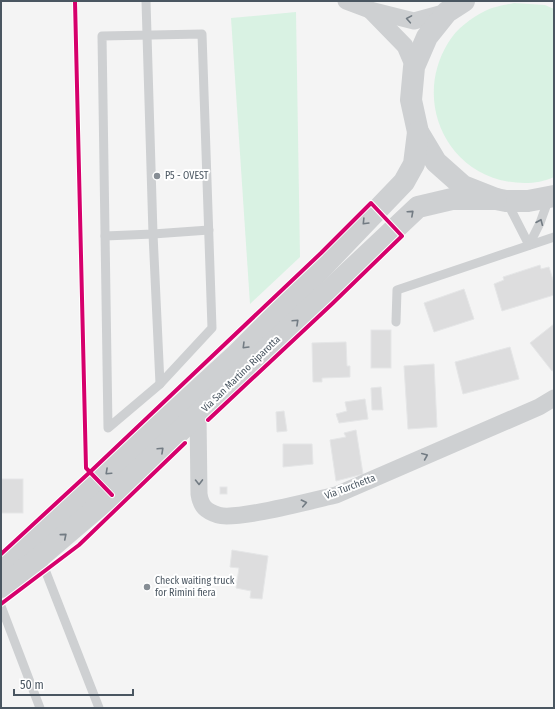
<svg xmlns="http://www.w3.org/2000/svg" width="555" height="709" font-family="'Fira Sans Condensed',sans-serif">
	<rect width="100%" height="100%" fill="#f4f4f4"/>
	<g fill="#d9f2e3">
		<path d="M514,3l31,2 9,4v168c-17,8 -37,7 -54,3 -60,-17 -84,-85 -52,-137 8,-14 23,-25 37,-32 8,-4 20,-6 29,-8z"/>
		<path d="M296,12l4,245 -50,47 -19,-286z"/>
	</g>
	<g fill="#ddddde" stroke="#e5e6e7">
		<path d="M540,265l1,4 8,-2 5,16v12l-52,16 -8,-27 10,-4 -1,-3z"/>
		<path d="M464,289l10,30 -40,13 -10,-29z"/>
		<path d="M554,324v46l-2,1 -22,-28z"/>
		<rect x="371" y="330" width="20" height="38"/>
		<path d="M346,342l1,24h3v11l-28,1v4h-9l-1,-39z"/>
		<path d="M510,347l9,32 -56,15 -8,-32z"/>
		<path d="M434,364l3,63 -29,2 -4,-63z"/>
		<path d="M381,387l2,23h-11l-1,-22z"/>
		<path d="M365,399l3,20 -29,4 -3,-9 11,-3 -2,-9z"/>
		<path d="M284,411l3,20 -10,1 -1,-20z"/>
		<path d="M356,430l7,44 -27,7 -6,-41 16,-3 -2,-4z"/>
		<path d="M283,444h29l1,20 -30,3z"/>
		<rect x="1" y="479" width="22" height="34"/>
		<rect x="220" y="487" width="7" height="7"/>
		<path d="M232,550l36,6 -6,43 -12,-1 1,-7 -15,-3 3,-20 -9,-1z"/>
	</g>
	<g fill="none" stroke-linecap="round" stroke-linejoin="round">
		<g stroke="#ced0d2" stroke-width="9">
			<path d="M146,1l7,233 7,150"/>
			<path d="M202,34l10,294 -52,56 -52,44 -6,-392z"/>
			<path d="M507,202l22,43"/>
			<path d="M105,236l48,-2 56,-4"/>
			<path d="M529,245l11,-22 9,-25"/>
			<path d="M396,322l1,-32 157,-53"/>
			<path d="M40,557l59,151"/>
			<path d="M1,606l39,102"/>
		</g>
		<g stroke="#ced0d2" stroke-width="17">
			<path d="M346,1l24,9 44,11 33,-9"/>
			<path d="M370,10l35,36 9,21"/>
			<path d="M198,415l1,79c2,13 7,17 19,21 17,6 96,-15 118,-20l203,-88 15,-9"/>
		</g>
		<g stroke="#ced0d2" stroke-width="22">
			<path d="M464,1l-17,11 -20,25 -13,30 -3,33 7,32 18,30 27,24 33,13 10,2h22l26,-5"/>
			<path d="M1,565l18,-14 80,-70 139,-128 48,-48 118,-123 10,-18 4,-32"/>
			<path d="M1,587l28,-21 83,-71 306,-288 34,-8h44"/>
		</g>
		<defs>
			<g id="cycleway">
				<path d="M75,1l11,467 26,27"/>
				<path d="M1,554l89,-82 231,-219 50,-50 31,33 -69,67 -125,117"/>
				<path d="M1,604l78,-59 106,-102"/>
			</g>
		</defs>
		<use href="#cycleway" stroke="#fff" stroke-width="6"/>
		<use href="#cycleway" stroke="#d6006c" stroke-width="4"/>
	</g>
	<defs><path id="oneway-chevron" d="M-2-3.5L2.5 0L-2 3.5" fill="none" stroke-width="1.6" stroke-linecap="round" stroke-linejoin="round"/></defs>
	<g stroke="#727b83">
		<use href="#oneway-chevron" transform="translate(409 19) rotate(-170)"/>
		<use href="#oneway-chevron" transform="translate(411 213) rotate(-42)"/>
		<use href="#oneway-chevron" transform="translate(365 222) rotate(134)"/>
		<use href="#oneway-chevron" transform="translate(540 222) rotate(-67)"/>
		<use href="#oneway-chevron" transform="translate(296 322) rotate(-43)"/>
		<use href="#oneway-chevron" transform="translate(245 346) rotate(135)"/>
		<use href="#oneway-chevron" transform="translate(161 450) rotate(-43)"/>
		<use href="#oneway-chevron" transform="translate(425 456) rotate(-23)"/>
		<use href="#oneway-chevron" transform="translate(108 472) rotate(137)"/>
		<use href="#oneway-chevron" transform="translate(199 482) rotate(89)"/>
		<use href="#oneway-chevron" transform="translate(304 503) rotate(-12)"/>
		<use href="#oneway-chevron" transform="translate(64 536) rotate(-40)"/>
	</g>
	<g fill="#868d94" stroke="#fff" stroke-width="1.5">
		<circle cx="157" cy="176" r="4"/>
		<circle cx="147" cy="587" r="4"/>
	</g>
	<g text-anchor="middle" dominant-baseline="central" stroke-width="4" stroke-linejoin="round" paint-order="stroke">
		<g font-size="10" fill="#4a5661" stroke="#fff" text-anchor="start">
			<text x="165" y="176">P5 - OVEST</text>
			<text x="155" y="581">Check waiting truck<tspan x="155" dy="12">for Rimini fiera</tspan></text>
		</g>
		<g font-size="10" fill="#4a5661" stroke="#fff">
			<text transform="translate(241 374) rotate(-44)">Via San Martino Riparotta</text>
			<text transform="translate(350 487) rotate(-21)">Via Turchetta</text>
		</g>
	</g>
	<rect width="555" height="709" fill="none" stroke="#4a5661" stroke-width="4"/>
	<path d="M14 689v6h119v-6" fill="none" stroke="#4a5661" stroke-width="2"/>
	<text x="20" y="689" font-size="12" fill="#4a5661" stroke="#ffffff" stroke-width="3" paint-order="stroke">50 m</text>
</svg>
